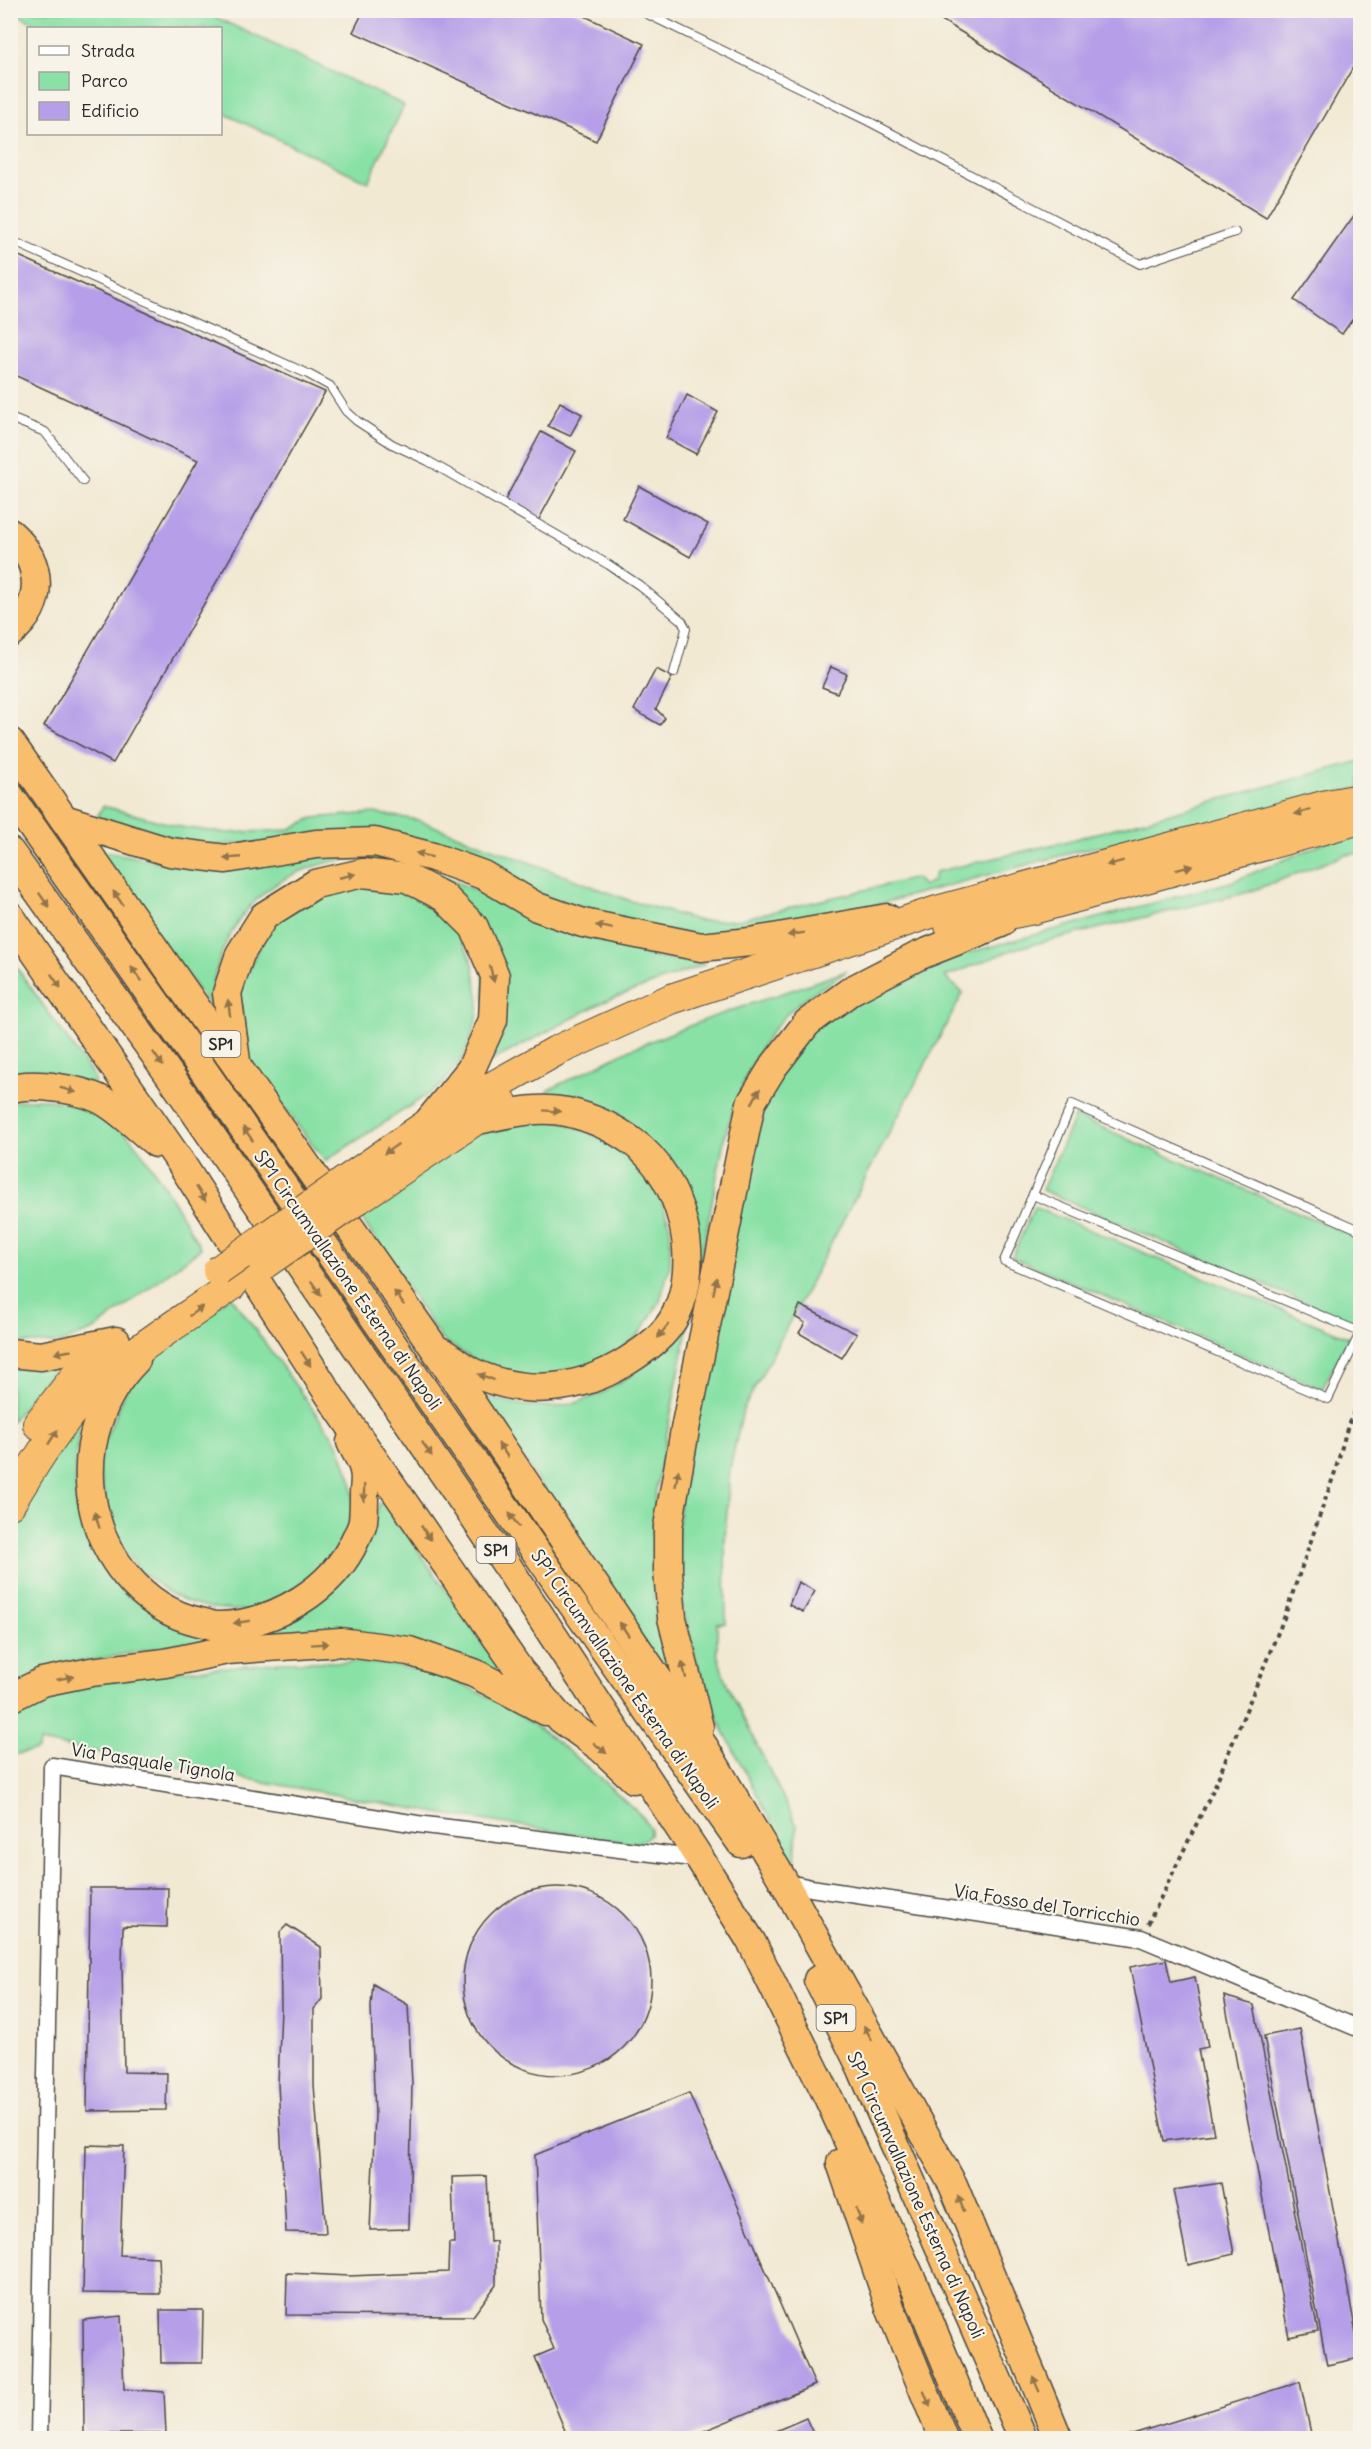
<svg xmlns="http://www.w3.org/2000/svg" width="1371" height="2449" font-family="Delius,sans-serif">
	<rect width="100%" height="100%" fill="#f7f3e8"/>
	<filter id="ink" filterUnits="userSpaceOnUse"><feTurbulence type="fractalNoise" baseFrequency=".0167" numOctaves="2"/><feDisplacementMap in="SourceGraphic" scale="12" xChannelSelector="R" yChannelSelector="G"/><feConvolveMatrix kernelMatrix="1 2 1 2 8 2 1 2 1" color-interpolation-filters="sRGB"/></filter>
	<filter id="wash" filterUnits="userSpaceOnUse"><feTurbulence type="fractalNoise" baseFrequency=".008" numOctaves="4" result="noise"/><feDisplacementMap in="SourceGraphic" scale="24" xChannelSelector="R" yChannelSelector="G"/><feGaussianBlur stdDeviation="1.35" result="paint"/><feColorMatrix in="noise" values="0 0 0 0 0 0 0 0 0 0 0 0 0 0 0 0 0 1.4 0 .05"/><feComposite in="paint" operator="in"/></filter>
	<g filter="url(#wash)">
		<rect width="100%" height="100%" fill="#f2e9d3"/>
		<g fill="#89e1a6" stroke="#5a8668" stroke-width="1.5">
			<path d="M10,11h192l202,94 -36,77 -147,-70 -1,-84h-175z"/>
			<path d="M1360,761v26l-209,54 -61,7 -317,84 -63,6 -116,-20 -145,-61 -213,-13 -34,2 -105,-29 6,-11 78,21 44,6 63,-3 25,-12 61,-5 44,7 213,81 69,20 37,-1 179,-42 7,8 10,-5 2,-9 129,-30z"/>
			<path d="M1360,833v20l-15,2 -96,37 -235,57 -69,28 18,16 -220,417 -13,58 -5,70 1,85 -9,1v29l8,27 72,146 -2,41 -88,-168 -32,-120 5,-81 80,-395 52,-75 111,-63 308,-83 93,-39z"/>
			<path d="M97,850l91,17 170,-14 31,4 47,16 96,43 60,22 64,19 50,7 -103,38 -115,61 -7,-132c-28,-16 -55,-33 -82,-49 -11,-7 -24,-17 -36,-22 -10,-3 -30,1 -40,4 -70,17 -108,74 -113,143z"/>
			<path d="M380,880l50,22 27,28 16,34 6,37 -2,19 -13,36 -23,30 -116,75 -45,-59h-5l-22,-35 -11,-24 -4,-53 41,-82z"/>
			<path d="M10,958l84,119v10l-83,-8z"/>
			<path d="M847,971c-15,11 -33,20 -47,31 -41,33 -60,85 -75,133l-69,354 -3,37 1,66 13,71 -8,2 -176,-268 39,8 32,2 22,-4 28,-11 30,-19 60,-116 -72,-138 -36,-17 -39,-8 1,-4 85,-42 77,-30z"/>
			<path d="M40,1099c27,3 57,9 78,27 31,27 60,86 83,122l-107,82 -34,13h-49l-1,-241z"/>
			<path d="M540,1113l86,34 33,45 11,35v38l-10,36 -19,31 -29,25 -39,18 -38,5 -42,-8 -52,-33 -85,-129 130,-86z"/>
			<path d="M1075,1116l285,123v75l-4,10 -314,-134z"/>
			<path d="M1034,1207l315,131 -27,51 -310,-132z"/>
			<path d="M231,1296l107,148 13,35 3,26 -8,27 -17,31 -21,21 -59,27 -39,-3 -19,-5 -19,-8 -32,-24 -24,-31 -20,-79 40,-94z"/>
			<path d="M58,1365l-47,57v-56z"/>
			<path d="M73,1428h6l-4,39 2,40 12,38 10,17 29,35 96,39 145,-98 11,-36 4,-1 116,167 1,6 -279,-31 -70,6 -75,14 -66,23v-162l31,-55z"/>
			<path d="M282,1662c42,0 86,-2 128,6 94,20 164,86 233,149l7,11v7l-7,6 -13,2 -186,-29 -405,-72 -1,8 -27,5v-48l46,-18 69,-13z"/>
		</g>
		<g id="blocks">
			<g fill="#b69fe8">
				<path d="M364,10h208l72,34 -48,97 -243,-109z"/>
				<path d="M925,10h435v45l-94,163z"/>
				<path d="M1360,207v102l-18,25 -48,-34z"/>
				<path d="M10,252l315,140 -212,371 -69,-37 154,-266 -188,-87z"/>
				<path d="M687,395l31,17 -22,42 -30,-16z"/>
				<path d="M560,402l22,12 -12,22 -22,-10z"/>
				<path d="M541,432l35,19 -38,70 -33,-21z"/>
				<path d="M639,486l69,38 -18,33 -67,-38z"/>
				<path d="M831,667l16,7 -10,19 -15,-6z"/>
				<path d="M656,669l16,8 -16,32 9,9 -5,7 -26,-15z"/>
				<path d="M800,1305l57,29 -15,24 -43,-25 6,-10 -10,-6z"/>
				<path d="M798,1582l17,9 -12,21 -14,-7z"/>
				<circle cx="557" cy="1981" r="94"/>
				<path d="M90,1888h78l-1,39 -44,-1 -1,38 2,108 43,1 -1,37 -79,1z"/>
				<path d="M287,1925l34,22 1,52 -8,10v76l12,148 -40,-1 -8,-148 3,-76 -1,-76z"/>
				<path d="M1166,1960l5,22 24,-5 13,70 -10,2 16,85 -50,7 -34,-174z"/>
				<path d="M373,1984l35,21 4,79 -3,145 -39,1 5,-114 -4,-110z"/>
				<path d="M1224,1996l30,9 64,326 -29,6z"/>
				<path d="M1300,2029l60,326v3l-33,7 -63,-329z"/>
				<path d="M689,2093l126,292 -128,53h-119l-33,-81 19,-8 -13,-30 -6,-164z"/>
				<path d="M86,2145l38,1 -4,109 38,2 2,37 -77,-1z"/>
				<path d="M487,2176l3,66 6,-1v44l-23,31 -187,-1 1,-42 62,3 99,-4 1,-29h5l-2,-66z"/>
				<path d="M1221,2183l13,71 -46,11 -15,-75z"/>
				<path d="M160,2310h43l-1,53h-41z"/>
				<path d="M121,2316l3,73 40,3 2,42h-82l-1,-114z"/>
				<path d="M1300,2382l12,56h-192z"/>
				<path d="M806,2418l9,20h-56z"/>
			</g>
		</g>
	</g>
	<g filter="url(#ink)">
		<use href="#blocks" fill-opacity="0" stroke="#494844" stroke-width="1.5"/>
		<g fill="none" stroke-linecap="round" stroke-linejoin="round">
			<defs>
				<g id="service">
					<path d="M639,10l229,111 272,143 95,-32"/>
					<path d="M10,240l298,134 22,12 16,25 11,10 35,23 36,17 181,104 30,20 43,36 4,8 -12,44"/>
					<path d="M10,418l35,14 38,49"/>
					<path d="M1033,1195l327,137"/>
					<path d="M1360,1230l-288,-126 -68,157 324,138 32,-66"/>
				</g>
				<g id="minor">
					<path d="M784,1882l27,6 330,50 219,91"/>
					<path d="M39,2438l13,-672 365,58 283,35"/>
				</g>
				<g id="trunk">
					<path d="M10,533c33,29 36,71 0,100"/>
					<path d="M10,742l423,604 271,401 80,135 169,303 105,253"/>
					<path d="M10,796l185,262 373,540 173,245"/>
					<path d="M64,819l106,33 56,7 90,-15 59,-2 58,15 50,18 54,32 46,16 118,24 49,-5 137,-24"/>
					<path d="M10,852l161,225 333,484 196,298 52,84 77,156 86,188 62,151"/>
					<path d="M10,916l171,247 151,236 188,272 41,48 40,29 33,31"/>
					<path d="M236,1061l-9,-68 13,-39 24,-38 51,-32 48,-11 44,5 37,19 30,30 21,49 -2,44 -22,49 -42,52"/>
					<path d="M10,1089c23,-8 75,1 95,13 18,11 35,28 51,41"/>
					<path d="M442,1352c10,6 20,15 30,20 52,25 108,19 155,-11 19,-12 39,-26 49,-47 26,-54 6,-137 -43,-172 -19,-14 -43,-25 -66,-30 -31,-7 -63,3 -94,9"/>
					<path d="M10,1353l31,3 75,-15"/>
					<path d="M136,1360c-35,35 -51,84 -45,133 7,59 49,116 109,129 6,1 12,4 18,4 56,-1 116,-37 138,-88 3,-5 6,-11 7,-17 1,-9 1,-18 1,-27 0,-7 2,-16 0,-23 -1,-9 -9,-20 -13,-29"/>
					<path d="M10,1698l32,-16 49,-10 74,-9 62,-13 113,-8 69,9 65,22 72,38"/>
					<path d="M699,1727l-27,-109 -4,-47v-44l18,-103 65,-321 22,-36 34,-44 45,-33 66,-34 83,-33"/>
					<path d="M818,1980l43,87 162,371"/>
					<path d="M841,2163l50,147 52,128"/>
				</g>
				<g id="motorway">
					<path d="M950,926l83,-17 327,-90"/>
					<path d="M344,1182l82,-57 39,-23 91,-51 115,-52 266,-88 390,-106 33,-6"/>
					<path d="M358,1199l144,-97"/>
					<path d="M38,1424l40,-51 35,-29"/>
					<path d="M10,1504c25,-42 58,-95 95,-128 39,-33 84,-60 126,-90"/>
				</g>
			</defs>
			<use href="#service" stroke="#494844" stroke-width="10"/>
			<use href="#minor" stroke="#494844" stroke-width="19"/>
			<use href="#trunk" stroke="#494844" stroke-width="31"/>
			<use href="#motorway" stroke="#494844" stroke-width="32"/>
			<path stroke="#494844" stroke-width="4" stroke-dasharray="4.5 4.5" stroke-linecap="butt" d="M1148,1924l66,-136 70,-170 51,-146 13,-47 12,-26"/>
			<use href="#service" stroke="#fff" stroke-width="8"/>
			<use href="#minor" stroke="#fff" stroke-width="16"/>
			<use href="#trunk" stroke="#f9be6d" stroke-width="28"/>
			<use href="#motorway" stroke="#f9be6d" stroke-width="30"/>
			<defs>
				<g id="motorway-bridge">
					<path d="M264,1264l94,-65"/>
					<path d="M218,1271l126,-89"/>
				</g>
			</defs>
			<use href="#motorway-bridge" stroke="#494844" stroke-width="32" stroke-linecap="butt"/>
			<use href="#motorway-bridge" stroke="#f9be6d" stroke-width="30"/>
		</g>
		<defs><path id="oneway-solid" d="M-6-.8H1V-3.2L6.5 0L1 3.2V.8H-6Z" transform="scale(1.5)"/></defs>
		<g fill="#92744c">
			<use href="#oneway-solid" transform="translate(1303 812) rotate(165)"/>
			<use href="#oneway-solid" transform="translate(424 855) rotate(-165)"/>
			<use href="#oneway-solid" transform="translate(232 858) rotate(175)"/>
			<use href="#oneway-solid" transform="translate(1115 863) rotate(165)"/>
			<use href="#oneway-solid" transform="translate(1184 868) rotate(-15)"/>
			<use href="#oneway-solid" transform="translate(347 876) rotate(-13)"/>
			<use href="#oneway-solid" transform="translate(118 898) rotate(-125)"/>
			<use href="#oneway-solid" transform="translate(44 900) rotate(55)"/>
			<use href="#oneway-solid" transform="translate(604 927) rotate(-168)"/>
			<use href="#oneway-solid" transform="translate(796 934) rotate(171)"/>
			<use href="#oneway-solid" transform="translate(136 974) rotate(-125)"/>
			<use href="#oneway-solid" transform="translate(492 974) rotate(76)"/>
			<use href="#oneway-solid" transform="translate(56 981) rotate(55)"/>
			<use href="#oneway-solid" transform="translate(229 1008) rotate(-98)"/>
			<use href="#oneway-solid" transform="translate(158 1059) rotate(55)"/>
			<use href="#oneway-solid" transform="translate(68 1090) rotate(16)"/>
			<use href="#oneway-solid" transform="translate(756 1096) rotate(-61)"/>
			<use href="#oneway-solid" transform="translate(552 1111) rotate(4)"/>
			<use href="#oneway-solid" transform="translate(248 1134) rotate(-125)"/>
			<use href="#oneway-solid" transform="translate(391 1149) rotate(145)"/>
			<use href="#oneway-solid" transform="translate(201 1194) rotate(57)"/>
			<use href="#oneway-solid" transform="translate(715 1286) rotate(-79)"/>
			<use href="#oneway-solid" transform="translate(316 1288) rotate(55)"/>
			<use href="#oneway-solid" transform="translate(399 1298) rotate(-125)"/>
			<use href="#oneway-solid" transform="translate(196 1311) rotate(-35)"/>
			<use href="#oneway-solid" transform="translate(663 1331) rotate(128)"/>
			<use href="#oneway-solid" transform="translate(63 1352) rotate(169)"/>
			<use href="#oneway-solid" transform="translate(306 1359) rotate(57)"/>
			<use href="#oneway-solid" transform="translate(486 1377) rotate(-160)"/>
			<use href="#oneway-solid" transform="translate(53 1437) rotate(-57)"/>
			<use href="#oneway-solid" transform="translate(427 1449) rotate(55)"/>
			<use href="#oneway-solid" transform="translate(503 1450) rotate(-124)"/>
			<use href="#oneway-solid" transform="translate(677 1478) rotate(-80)"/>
			<use href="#oneway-solid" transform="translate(364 1493) rotate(91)"/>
			<use href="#oneway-solid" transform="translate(97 1520) rotate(-107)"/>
			<use href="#oneway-solid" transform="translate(514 1520) rotate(-125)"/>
			<use href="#oneway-solid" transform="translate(426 1533) rotate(56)"/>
			<use href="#oneway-solid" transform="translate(242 1622) rotate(171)"/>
			<use href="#oneway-solid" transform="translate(624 1629) rotate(-124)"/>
			<use href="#oneway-solid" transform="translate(320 1644) rotate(-4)"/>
			<use href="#oneway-solid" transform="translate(684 1670) rotate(-104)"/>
			<use href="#oneway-solid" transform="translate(65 1678) rotate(-12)"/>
			<use href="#oneway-solid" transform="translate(600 1748) rotate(39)"/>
			<use href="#oneway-solid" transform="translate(868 2033) rotate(-119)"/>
			<use href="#oneway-solid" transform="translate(961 2204) rotate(-113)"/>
			<use href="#oneway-solid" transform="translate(859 2216) rotate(71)"/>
			<use href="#oneway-solid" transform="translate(1036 2384) rotate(-113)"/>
			<use href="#oneway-solid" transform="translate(927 2399) rotate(68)"/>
		</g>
	</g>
	<g text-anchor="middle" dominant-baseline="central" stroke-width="4.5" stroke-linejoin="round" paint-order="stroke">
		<g fill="#f7f3e8" stroke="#686764" stroke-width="1.5">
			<rect x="201.5" y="1031" width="39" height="26" rx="4.5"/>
			<rect x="476.5" y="1537" width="39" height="26" rx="4.5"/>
			<rect x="816.5" y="2005" width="39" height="26" rx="4.5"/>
		</g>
		<g font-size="16" font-weight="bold" fill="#2b2b2b">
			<text x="221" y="1044">SP1</text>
			<text x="496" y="1550">SP1</text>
			<text x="836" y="2018">SP1</text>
		</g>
		<g font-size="18" fill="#2b2b2b" stroke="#f7f3e8">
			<text transform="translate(348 1280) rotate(55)">SP1 Circumvallazione Esterna di Napoli</text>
			<text transform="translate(625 1679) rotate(55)">SP1 Circumvallazione Esterna di Napoli</text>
			<text transform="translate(153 1762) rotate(9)">Via Pasquale Tignola</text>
			<text transform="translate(1047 1905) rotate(9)">Via Fosso del Torricchio</text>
			<text transform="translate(916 2195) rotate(66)">SP1 Circumvallazione Esterna di Napoli</text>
		</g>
	</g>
	<rect width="1371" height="2449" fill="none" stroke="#f7f3e8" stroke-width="36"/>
	<rect x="27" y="27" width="195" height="108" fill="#f7f3e8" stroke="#a5a39c" stroke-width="1.5"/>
	<rect x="39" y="46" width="30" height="9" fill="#ffffff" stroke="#a5a39c" stroke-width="1.5"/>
	<text x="81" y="57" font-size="18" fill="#2b2b2b">Strada</text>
	<rect x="39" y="72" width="30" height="18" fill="#89e1a6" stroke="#a5a39c" stroke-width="1.5"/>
	<text x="81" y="87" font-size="18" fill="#2b2b2b">Parco</text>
	<rect x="39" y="102" width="30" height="18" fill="#b69fe8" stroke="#a5a39c" stroke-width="1.5"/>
	<text x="81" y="117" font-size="18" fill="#2b2b2b">Edificio</text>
</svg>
